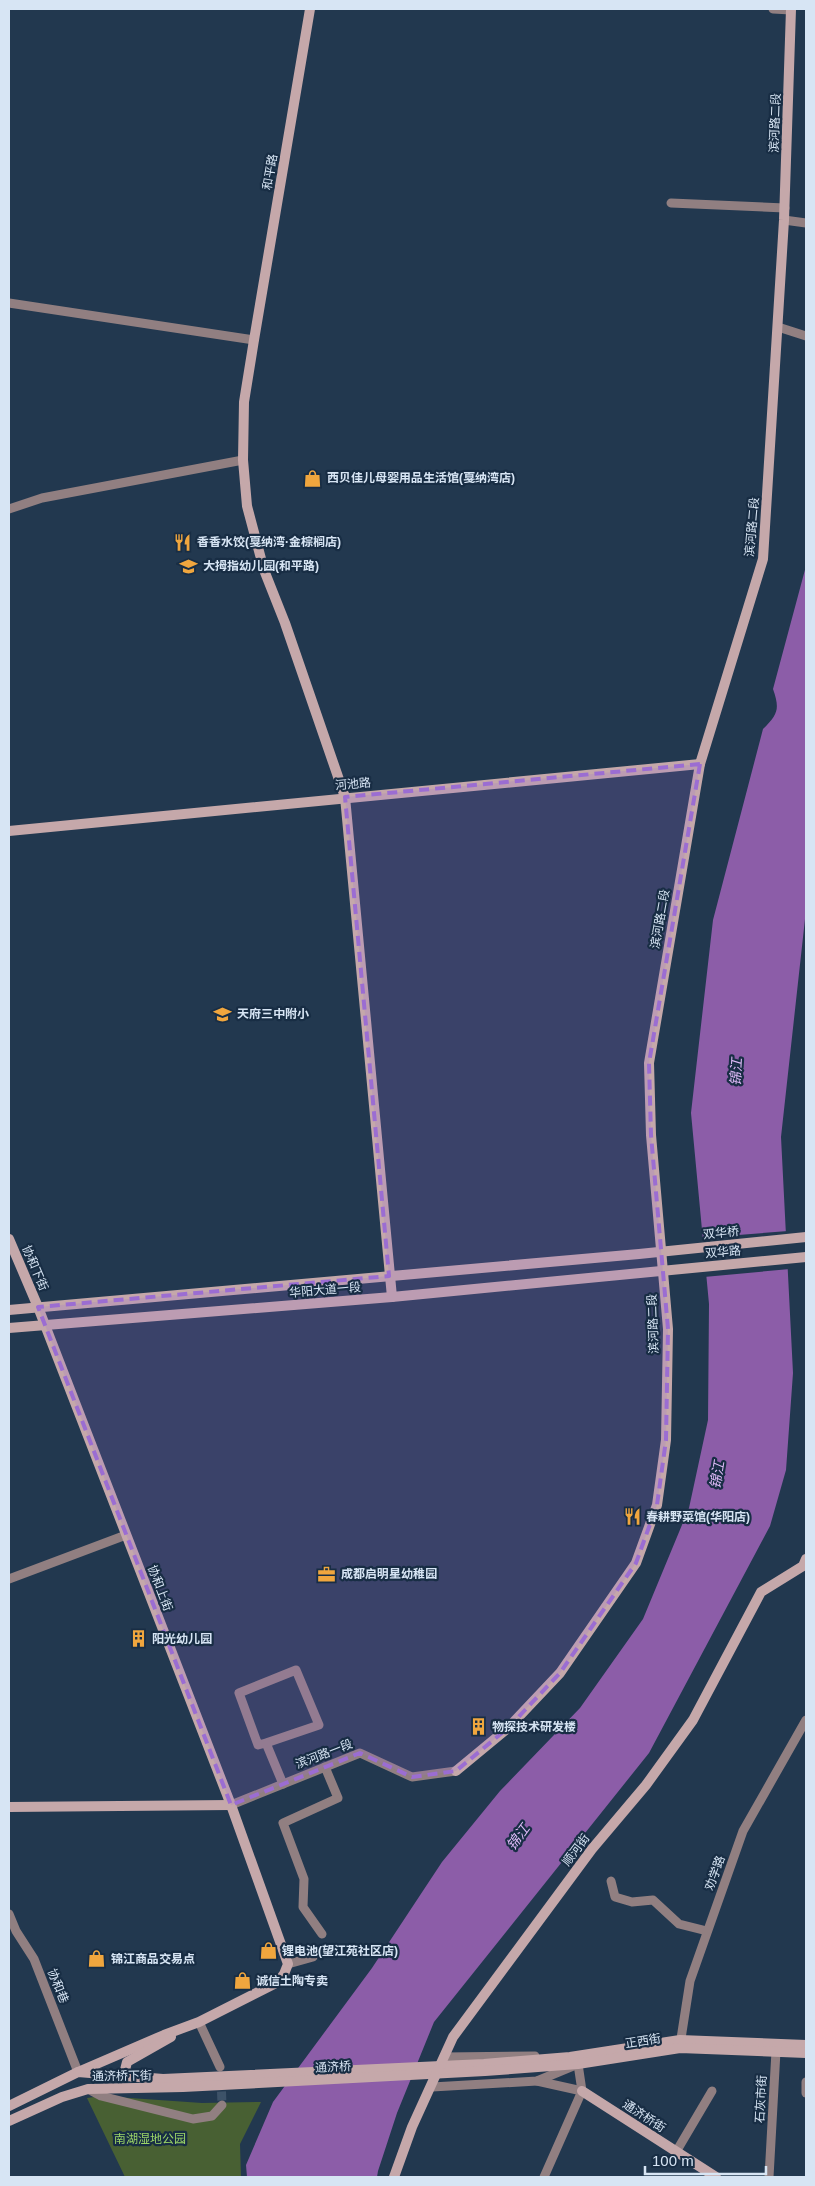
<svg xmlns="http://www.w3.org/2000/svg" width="815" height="2186" font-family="Arial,'Noto Sans SC',sans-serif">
	<rect width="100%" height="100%" fill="#22384f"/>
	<path fill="#486033" d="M101,2096l101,7 59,-1 -21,42 1,33h-116l-38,-79z"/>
	<path fill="#8c5da8" d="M806,566v344l-25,227 12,236 -7,97 -16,56 -121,227 -215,269 -37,91 -19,58 -1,6h-130l-1,-12 27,-63 99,-134 70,-106 58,-71 80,-83 63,-89 46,-111 19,-88 1,-116 -18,-191 22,-193 50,-191c15,-15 17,-20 10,-40z"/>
	<path fill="#22384f" d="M788,1231l2,38 -86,8 -4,-39z"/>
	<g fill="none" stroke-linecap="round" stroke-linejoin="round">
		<path stroke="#3d5268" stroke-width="9" stroke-dasharray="9 4.5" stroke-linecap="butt" d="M221,2078l1,27"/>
		<g stroke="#917f81" stroke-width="9">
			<path d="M773,9l18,1"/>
			<path d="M671,203l114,5"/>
			<path d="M784,220l22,3"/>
			<path d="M9,303l245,37"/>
			<path d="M778,327l28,9"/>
			<path d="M9,509l33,-11 201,-38"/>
			<path d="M9,1579l117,-44"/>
			<path d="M266,1743l53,-18 -23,-55 -57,23 19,52 8,-2 17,41"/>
			<path d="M231,1805l129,-52 52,24 44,-6"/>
			<path d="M611,1881l4,16 17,5 21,-2 26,24 28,7"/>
			<path d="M9,1914l7,17 18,28 44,113"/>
			<path d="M322,1934l-19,-27 1,-28 -21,-56 55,-25 -13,-31"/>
			<path d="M288,1964l25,-7"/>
			<path d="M199,2022l21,45"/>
			<path d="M680,2045l10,-64 53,-150 63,-111"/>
			<path d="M444,2057l91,-1"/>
			<path d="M537,2081l45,10"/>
			<path d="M806,2082v11"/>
			<path d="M432,2087l105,-6 41,-17 4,27"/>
			<path d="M88,2089l13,7 92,23 19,-3 10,-11"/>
			<path d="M676,2152l36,-61"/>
			<path d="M544,2177l38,-86"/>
			<path d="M769,2177l7,-126"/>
		</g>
		<g stroke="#c5a8aa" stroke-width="10">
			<path d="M310,9l-56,331 -10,62 -1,58 4,46 17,64 21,53 60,174 47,500"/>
			<path d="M9,831l691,-67"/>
			<path d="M9,1239l29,68 193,498 57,159 -4,10 -6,8 -79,40 -35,13 -86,37"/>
			<path d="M9,1310l630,-56 167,-17"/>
			<path d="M9,1328l383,-31 414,-40"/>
			<path d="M456,1771l52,-43 52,-55 76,-110 21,-58 9,-65 2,-111 -17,-194 -2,-72 51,-299 63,-205 21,-339 7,-211"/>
			<path d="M9,1807l222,-2"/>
			<path d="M133,2077l-8,-7 2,-8 44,-25"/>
			<path d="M582,2091l134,86"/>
			<path d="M9,2106l69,-34 85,7 321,-15 86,-7 110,-17 126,5"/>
			<path d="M9,2121l53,-24 26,-8 95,-2 302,-16 93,-7 102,-16 126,5"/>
			<path d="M394,2177l18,-50 41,-90 139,-188 54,-64 47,-65 68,-128 42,-26 3,-7"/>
		</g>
	</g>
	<path fill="#9b6dd2" fill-opacity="0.2" stroke="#9b6dd2" stroke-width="4" stroke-dasharray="10 6" stroke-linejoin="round" d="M700,764l-51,299 2,72 17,194 -2,111 -9,65 -21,58 -76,110 -52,55 -52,43 -44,6 -52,-24 -129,52 -193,-498 351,-31 -44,-479z"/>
	<defs>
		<symbol id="shop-bare" viewBox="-9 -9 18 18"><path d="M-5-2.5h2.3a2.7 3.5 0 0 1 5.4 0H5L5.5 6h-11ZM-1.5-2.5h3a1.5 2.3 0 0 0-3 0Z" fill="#f0a63e" stroke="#182d44" stroke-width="2.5" paint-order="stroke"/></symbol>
		<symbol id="restaurant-bare" viewBox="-9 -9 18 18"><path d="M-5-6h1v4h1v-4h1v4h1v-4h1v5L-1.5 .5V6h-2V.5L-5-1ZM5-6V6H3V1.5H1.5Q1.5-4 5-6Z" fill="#f0a63e" stroke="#182d44" stroke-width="2.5" paint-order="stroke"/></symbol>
		<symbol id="school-bare" viewBox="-9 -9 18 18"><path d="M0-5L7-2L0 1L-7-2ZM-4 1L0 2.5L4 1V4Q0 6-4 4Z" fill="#f0a63e" stroke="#182d44" stroke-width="2.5" paint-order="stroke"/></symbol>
		<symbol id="office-bare" viewBox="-9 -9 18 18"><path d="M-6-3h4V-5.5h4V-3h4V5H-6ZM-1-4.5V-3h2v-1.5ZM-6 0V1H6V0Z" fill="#f0a63e" stroke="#182d44" stroke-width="2.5" paint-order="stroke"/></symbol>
		<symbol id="building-bare" viewBox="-9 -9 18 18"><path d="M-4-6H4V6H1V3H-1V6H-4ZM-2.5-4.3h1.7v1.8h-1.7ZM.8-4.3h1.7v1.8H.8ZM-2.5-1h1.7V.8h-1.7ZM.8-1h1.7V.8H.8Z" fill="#f0a63e" stroke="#182d44" stroke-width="2.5" paint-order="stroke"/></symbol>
	</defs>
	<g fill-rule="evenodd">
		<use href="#shop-bare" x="300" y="466" width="25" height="25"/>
		<use href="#restaurant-bare" x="170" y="530" width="25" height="25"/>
		<use href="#school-bare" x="176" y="554" width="25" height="25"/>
		<use href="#school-bare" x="210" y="1002" width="25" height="25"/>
		<use href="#restaurant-bare" x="620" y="1504" width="25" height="25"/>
		<use href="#office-bare" x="314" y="1562" width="25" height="25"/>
		<use href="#building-bare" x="126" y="1626" width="25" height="25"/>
		<use href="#building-bare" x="466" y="1714" width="25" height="25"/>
		<use href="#shop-bare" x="256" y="1938" width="25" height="25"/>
		<use href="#shop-bare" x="84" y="1946" width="25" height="25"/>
		<use href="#shop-bare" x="230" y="1968" width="25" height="25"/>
	</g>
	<g text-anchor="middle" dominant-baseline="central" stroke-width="4.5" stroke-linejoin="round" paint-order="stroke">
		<g font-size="12" fill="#d7e5f4" stroke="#182d44">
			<text transform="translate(775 123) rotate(-88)">滨河路二段</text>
			<text transform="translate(270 172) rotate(-80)">和平路</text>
			<text transform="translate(752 527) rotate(-85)">滨河路二段</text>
			<text transform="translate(353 784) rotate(-5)">河池路</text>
			<text transform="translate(660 919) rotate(-80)">滨河路二段</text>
			<text transform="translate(721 1233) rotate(-6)">双华桥</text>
			<text transform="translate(723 1252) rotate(-5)">双华路</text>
			<text transform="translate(35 1268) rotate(67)">协和下街</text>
			<text transform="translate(325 1290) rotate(-5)">华阳大道一段</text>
			<text transform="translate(653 1324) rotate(-92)">滨河路二段</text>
			<text transform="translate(160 1588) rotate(69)">协和上街</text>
			<text transform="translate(324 1754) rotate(-21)">滨河路一段</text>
			<text transform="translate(576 1850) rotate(-53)">顺河街</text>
			<text transform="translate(715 1873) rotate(-70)">劝学路</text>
			<text transform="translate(58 1986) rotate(68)">协和巷</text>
			<text transform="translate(643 2041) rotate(-9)">正西街</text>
			<text transform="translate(333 2067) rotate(-3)">通济桥</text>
			<text transform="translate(122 2076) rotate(-1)">通济桥下街</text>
			<text transform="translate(761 2099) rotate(-87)">石灰市街</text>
			<text transform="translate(644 2116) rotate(33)">通济桥街</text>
		</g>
		<g font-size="12" font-weight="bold" fill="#d7e5f4" stroke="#182d44" text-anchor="start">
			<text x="327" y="478">西贝佳儿母婴用品生活馆(戛纳湾店)</text>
			<text x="197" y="542">香香水饺(戛纳湾·金棕榈店)</text>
			<text x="203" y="566">大拇指幼儿园(和平路)</text>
			<text x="237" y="1014">天府三中附小</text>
			<text x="646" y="1517">春耕野菜馆(华阳店)</text>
			<text x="341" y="1574">成都启明星幼稚园</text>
			<text x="152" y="1639">阳光幼儿园</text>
			<text x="492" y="1727">物探技术研发楼</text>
			<text x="282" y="1951">锂电池(望江苑社区店)</text>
			<text x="111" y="1959">锦江商品交易点</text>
			<text x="256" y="1981">诚信土陶专卖</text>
		</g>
		<g font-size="12" fill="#9cd567" stroke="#182d44">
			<text x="150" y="2139">南湖湿地公园</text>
		</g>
		<g font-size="14" font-style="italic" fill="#ddb9f6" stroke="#182d44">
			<text transform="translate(736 1072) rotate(-87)">锦江</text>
			<text transform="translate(717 1475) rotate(-81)">锦江</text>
			<text transform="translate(518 1837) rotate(-54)">锦江</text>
		</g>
	</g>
	<rect width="815" height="2186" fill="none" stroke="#d7e5f4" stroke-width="20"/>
	<path d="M645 2166v8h121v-8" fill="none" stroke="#d7e5f4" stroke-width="2.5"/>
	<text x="652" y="2166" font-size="15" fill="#d7e5f4" stroke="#182d44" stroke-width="4" paint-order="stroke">100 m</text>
</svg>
